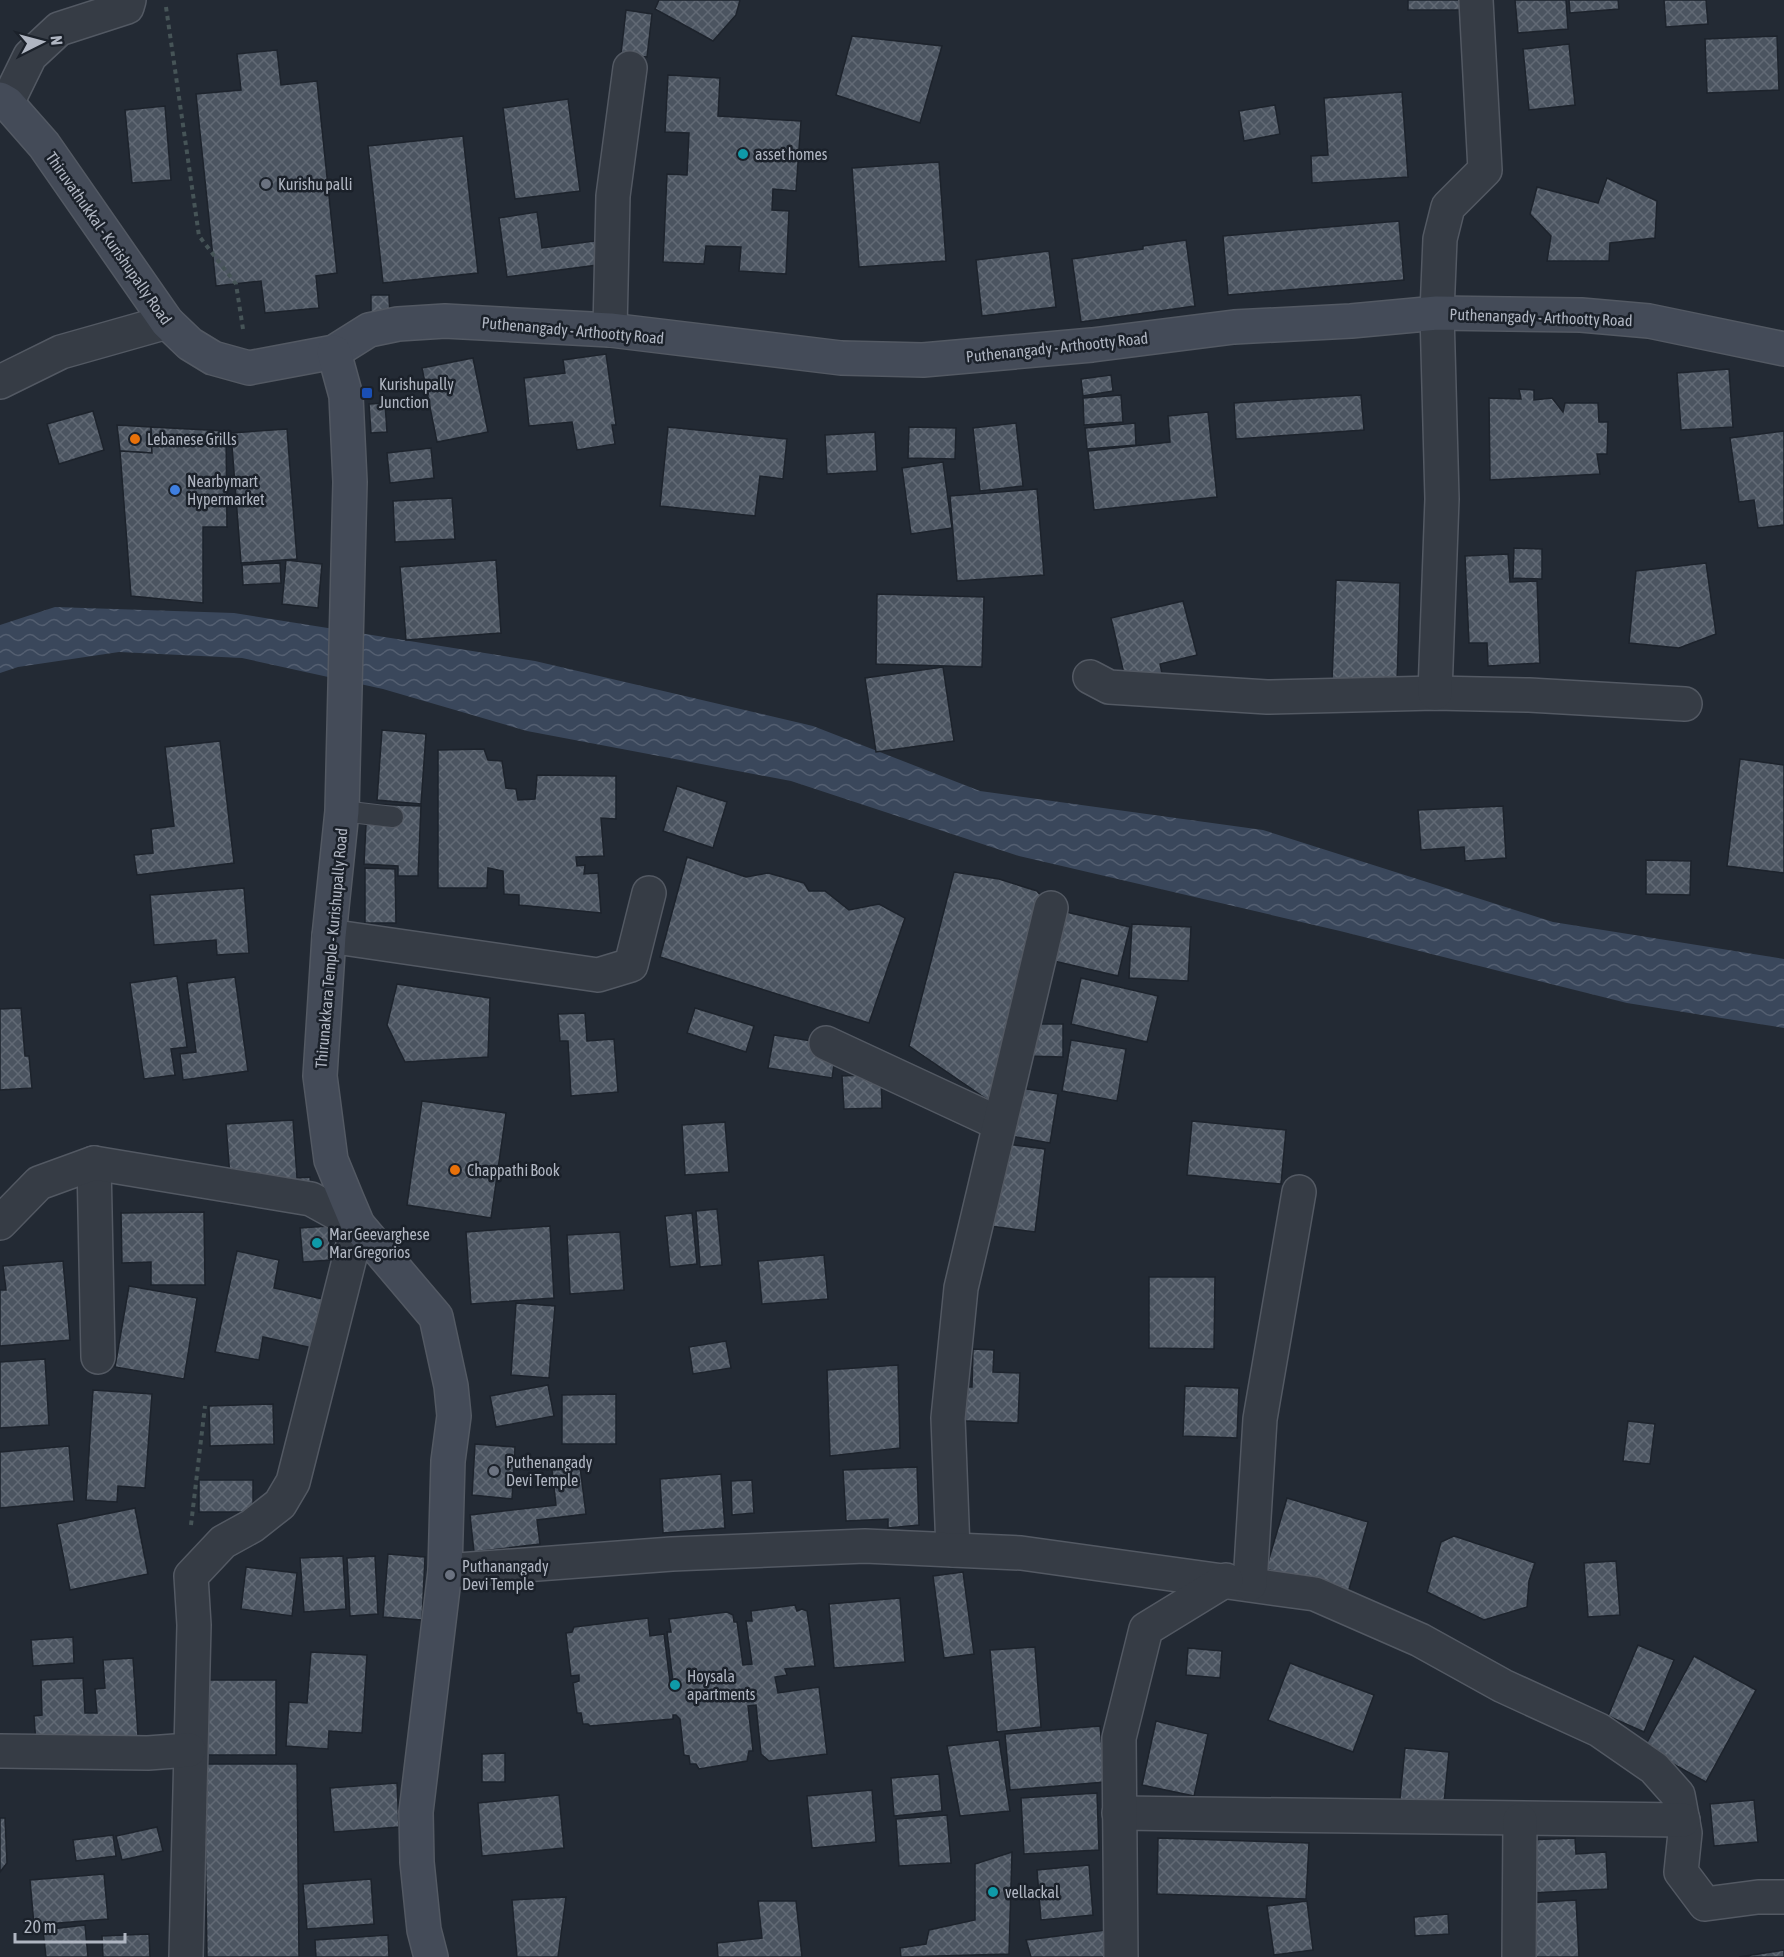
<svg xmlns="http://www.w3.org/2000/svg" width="1784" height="1957" font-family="'Asap Condensed',sans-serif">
	<defs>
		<pattern id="water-waves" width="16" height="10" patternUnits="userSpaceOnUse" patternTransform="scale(1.5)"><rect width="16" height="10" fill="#3a475b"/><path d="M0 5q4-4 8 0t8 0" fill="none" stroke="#545f71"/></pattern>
		<pattern id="building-cross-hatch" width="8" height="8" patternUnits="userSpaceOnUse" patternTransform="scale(1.5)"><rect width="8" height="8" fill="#4b5460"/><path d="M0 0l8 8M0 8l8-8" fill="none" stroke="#626a75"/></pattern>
	</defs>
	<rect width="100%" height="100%" fill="#232a34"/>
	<path fill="url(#water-waves)" d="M55,607l179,6 301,48 278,65 167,65 283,39 290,92 231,37v69l-157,-25 -287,-72 -321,-75 -228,-75 -264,-50 -144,-42 -141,-31 -123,-6 -101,15 -18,6v-48z"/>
	<g fill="url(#building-cross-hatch)" stroke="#1d232c" stroke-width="1.5">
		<path d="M659,0h81l-4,15 -23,26 -58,-32z"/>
		<rect x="1408" y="0" width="56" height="10"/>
		<path d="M1515,0h51l2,29 -50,4z"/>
		<path d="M1569,0h49l1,9 -49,4z"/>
		<path d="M1664,0h42l2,24 -42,3z"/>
		<path d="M626,10l26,4 -5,43 -26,-3z"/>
		<path d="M852,36l90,10 -22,77 -84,-28z"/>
		<path d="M1777,36l2,54 -72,3 -2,-54z"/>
		<path d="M1569,44l6,61 -46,5 -6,-61z"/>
		<path d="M277,50l4,35 36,-4 20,192 -21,3 3,32 -54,5 -4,-32 -45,5 -20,-192 45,-4 -4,-36z"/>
		<path d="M668,75l52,3 -2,38 83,5 -5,70 -23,-2 -1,21 17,1 -3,63 -47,-3 2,-24 -35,-1 -2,18 -41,-2 4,-88 20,1 2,-42 -24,-1z"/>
		<path d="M1402,92l6,85 -96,6 -1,-27 17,-1 -4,-57z"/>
		<path d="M568,99l12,92 -65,8 -12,-91z"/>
		<path d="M1275,105l5,29 -36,7 -5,-30z"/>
		<path d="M165,106l6,74 -39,3 -7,-73z"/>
		<path d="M463,136l15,137 -95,10 -15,-137z"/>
		<path d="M939,162l7,99 -87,6 -7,-99z"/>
		<path d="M1607,178l50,23 -2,37 -45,5 -1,18h-62l4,-25 -21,-22 7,-27 61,16z"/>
		<path d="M537,212l5,36 60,-8 3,24 -98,13 -8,-59z"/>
		<path d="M1399,221l5,59 -176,15 -5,-59z"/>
		<path d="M1186,240l9,66 -114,16 -9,-63 71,-10v-3z"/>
		<path d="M1049,251l7,56 -74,9 -6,-56z"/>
		<path d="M371,295h18l1,25h-19z"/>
		<path d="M606,354l10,71h-4l3,19 -38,6 -5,-28 -43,4 -5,-48 41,-5 -2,-13z"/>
		<path d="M473,358l15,74 -51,10 -15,-74z"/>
		<path d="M1729,369l4,58 -52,3 -4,-57z"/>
		<path d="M1111,375l2,16 -30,5 -2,-17z"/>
		<path d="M1519,389l15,1v10l18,-2 11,14 2,-9h33l1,19h9l-1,32h-10l3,20 -110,6 -1,-82 32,1z"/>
		<path d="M1121,395l2,27 -39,3 -1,-27z"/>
		<path d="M1361,395l3,35 -128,9 -2,-36z"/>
		<path d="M385,403l2,29 -16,1 -2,-29z"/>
		<path d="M93,411l11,39 -45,14 -12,-40z"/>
		<path d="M1208,412l9,85 -123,13 -6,-59 82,-9 -2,-26z"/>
		<path d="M1016,423l7,63 -43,5 -7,-63z"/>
		<path d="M1135,423l1,22 -49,4 -2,-21z"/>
		<path d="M117,425l34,2 1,26 -32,-2z"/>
		<path d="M151,427l75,4 1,96h-24v76l-72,-7 -11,-145 32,2z"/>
		<path d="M668,427l119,12 -4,40 -23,-3 -5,40 -95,-10z"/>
		<path d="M909,427l47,1 -1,31 -47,-1z"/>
		<path d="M287,429l10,130 -56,4 -10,-130z"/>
		<path d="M1784,431v94l-26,3 -4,-28 -15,2 -9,-64z"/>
		<path d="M875,432l2,39 -50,3 -2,-39z"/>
		<path d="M431,448l3,30 -44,5 -3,-30z"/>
		<path d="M943,462l9,66 -41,6 -9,-66z"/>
		<path d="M1037,489l7,86 -87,6 -7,-85z"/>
		<path d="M452,498l3,41 -60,3 -2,-41z"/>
		<path d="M1514,548l28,1v30l-29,-1z"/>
		<path d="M1508,554l2,28 27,-1 3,82 -52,3 -1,-23h-18l-4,-87z"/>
		<path d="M286,560l36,4 -4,44 -36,-4z"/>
		<path d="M496,560l5,73 -95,7 -6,-73z"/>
		<path d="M280,563l1,20 -38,2 -1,-20z"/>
		<path d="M1706,563l10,71 -37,14 -50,-5 7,-72z"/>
		<path d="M1336,580l64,3 -3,101 -65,-3z"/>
		<path d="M877,594l107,3 -2,70 -106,-3z"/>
		<path d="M1183,601l14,54 -37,9 3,14 -36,9 -16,-69z"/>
		<path d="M943,667l11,74 -78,11 -11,-74z"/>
		<path d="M382,730l44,4 -5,70 -44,-4z"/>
		<path d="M220,741l14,122 -97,12 -3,-20 19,-2 -2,-24 23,-3 -9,-79z"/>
		<path d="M484,749l4,11 14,1 4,27 10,1 2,11 17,-1 2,-24 79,1v43l-15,-1 3,38 -28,1 1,9 8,-1 -1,9 14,-1 3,40 -82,-8v-10l-15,-1 -1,-23 -15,-3 -1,20h-49v-138z"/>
		<path d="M1740,759l44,6v108l-57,-7z"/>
		<path d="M677,786l50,16 -14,46 -50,-17z"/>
		<path d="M367,804l54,2 -3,70h-20v-10l-34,-2z"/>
		<path d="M1503,806l3,52 -41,3 -1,-14 -43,3 -3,-40z"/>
		<path d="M687,857l59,20 22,-4 36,10 5,8h16l24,19 30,-6 26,14 -36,105 -209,-66z"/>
		<path d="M1646,860l45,1 -1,34 -44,-1z"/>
		<path d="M365,868l30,1 1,54h-31z"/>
		<path d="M954,872l45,7 38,12 14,17 -63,192 -79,-54z"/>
		<path d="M244,888l5,65 -32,2 -1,-15 -62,5 -4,-50z"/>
		<path d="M1066,912l64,15 -12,49 -64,-15z"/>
		<path d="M1132,924l59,3 -3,54 -59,-3z"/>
		<path d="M177,976l10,71 -16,2 4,26 -31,4 -14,-96z"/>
		<path d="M235,977l13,94 -65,9 -3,-26 16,-2 -9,-69z"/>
		<path d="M1081,978l77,18 -11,46 -76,-18z"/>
		<path d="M397,984l93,14 -2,59 -83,5 -18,-37z"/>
		<path d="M21,1008l4,48h4l3,32 -32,2v-81z"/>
		<path d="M695,1008l59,18 -8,26 -59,-19z"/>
		<path d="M585,1013l2,28 27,-2 4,53 -47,4 -3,-55h-8l-2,-27z"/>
		<path d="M1025,1024h38v33l-38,-1z"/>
		<path d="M774,1035l63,10 -5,33 -64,-10z"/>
		<path d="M1071,1040l55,9 -9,52 -55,-10z"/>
		<path d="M881,1074l1,34 -38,1 -2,-33z"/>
		<path d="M1014,1087l44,7 -8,49 -45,-8z"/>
		<path d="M422,1101l84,12 -15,105 -84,-13z"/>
		<path d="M293,1120l4,58 13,-1 2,21 -80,6 -6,-80z"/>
		<path d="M1192,1121l94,9 -5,54 -94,-9z"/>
		<path d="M725,1122l4,50 -44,3 -3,-50z"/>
		<path d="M999,1143l46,6 -10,83 -45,-6z"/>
		<path d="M717,1209l5,56 -22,2 -4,-56z"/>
		<path d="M204,1212l1,73h-54v-23l-29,1 -1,-50z"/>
		<path d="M692,1213l5,51 -27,3 -5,-51z"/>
		<path d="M329,1226l2,34 -28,2 -3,-34z"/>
		<path d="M550,1226l4,72 -83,6 -5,-72z"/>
		<path d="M620,1232l4,58 -54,4 -3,-59z"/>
		<path d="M237,1251l42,9 -5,28 53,12 -10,49 -54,-12 -4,23 -44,-8z"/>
		<path d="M824,1255l4,44 -66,5 -4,-43z"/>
		<path d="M63,1261l7,79 -70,6v-56h6l-3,-24z"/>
		<path d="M1149,1277h66l-1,72 -65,-1z"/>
		<path d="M129,1286l68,12 -13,81 -69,-12z"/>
		<path d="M516,1303l39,3 -6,72 -38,-3z"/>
		<path d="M726,1341l5,27 -38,6 -4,-27z"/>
		<path d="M973,1349l21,1 -1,22 27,1 -2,50 -77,-3 1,-34 30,1z"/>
		<path d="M45,1359l4,66 -49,3v-66z"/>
		<path d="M898,1365l2,83 -70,8 -3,-86z"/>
		<path d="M548,1385l6,31 -58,11 -6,-31z"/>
		<path d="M1185,1386l54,2 -2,50 -54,-2z"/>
		<path d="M93,1390l59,4 -7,94 -27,-2 -1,16 -31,-2z"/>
		<path d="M616,1394v50h-54v-49z"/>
		<path d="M273,1404l1,40 -64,2 -1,-40z"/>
		<path d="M1628,1421l27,3 -5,40 -27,-3z"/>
		<path d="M475,1444l40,3 -3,52 -40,-4z"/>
		<path d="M69,1446l5,55 -74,7v-56z"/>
		<path d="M580,1467l6,47 -49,6 3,24 -66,8 -4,-37 86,-10 -4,-35z"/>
		<path d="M917,1467l2,58 -31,3v-9l-42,2 -3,-51z"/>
		<path d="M721,1474l4,54 -62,5 -3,-54z"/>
		<rect x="199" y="1480" width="54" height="32"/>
		<path d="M752,1480l2,33 -22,2 -1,-34z"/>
		<path d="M1287,1498l81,24 -20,71 -82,-24z"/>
		<path d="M135,1508l13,66 -78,16 -13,-66z"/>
		<path d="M1454,1536l81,27 -6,18 -2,26 -43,13 -57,-28 14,-50z"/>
		<path d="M388,1554l37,3 -3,63 -39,-3z"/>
		<path d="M343,1556l3,53 -42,3 -4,-54z"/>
		<path d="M375,1556l3,58 -28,2 -3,-58z"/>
		<path d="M1616,1561l4,54 -32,2 -4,-54z"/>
		<path d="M246,1567l51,6 -5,43 -51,-7z"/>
		<path d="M963,1572l11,82 -30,4 -11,-82z"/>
		<path d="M900,1598l5,64 -71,6 -5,-64z"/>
		<path d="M795,1605l2,6 5,-2 5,2 8,55 -30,3 2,6 -12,2 3,16 41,-6 8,67 -58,7 -8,-7 -5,-49 -8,1 5,45h-4l-2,10 -48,8 -3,-5h-6l-1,-8 -5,-1 -4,-36 -4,-4h-3v4l-83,7 -2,-2h-5l-2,-11h-4l-4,-30 6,-2v-6l-8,1 -5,-43 6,-1 2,-5 74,-9 2,18 14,-2 6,48h3l-6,-50h4l-2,-13 58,-7 6,3 1,7h3l6,43 9,-1 -6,-43h6l-1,-10z"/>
		<path d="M73,1637l1,26 -41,3 -2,-26z"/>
		<path d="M1638,1645l36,15 -30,72 -36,-16z"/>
		<path d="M1035,1647l6,80 -44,5 -7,-82z"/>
		<path d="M1188,1648l34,3 -2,27 -34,-3z"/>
		<path d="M311,1652l56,3 -5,78 -33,-2 -1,18 -42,-3 3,-44 18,1z"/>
		<path d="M1694,1656l62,34 -50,92 -62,-34z"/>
		<path d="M133,1658l6,94 -102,6 -3,-42 8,-1 -1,-35 42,-2 2,35h12l-2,-24 10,-1 -2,-28z"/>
		<path d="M1290,1663l84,32 -21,57 -85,-32z"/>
		<rect x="208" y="1680" width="68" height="75"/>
		<path d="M1156,1721l52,13 -14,62 -52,-11z"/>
		<path d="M1100,1726l5,56 -95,8 -5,-56z"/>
		<path d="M999,1740l11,71 -50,5 -13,-70z"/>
		<path d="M1405,1748l44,4 -8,82 -44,-5z"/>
		<path d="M505,1753v29h-23v-28z"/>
		<path d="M204,1764h93l2,193h-92z"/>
		<path d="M939,1774l3,37 -48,5 -3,-38z"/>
		<path d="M397,1783l2,44 -65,5 -4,-44z"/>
		<path d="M872,1790l4,52 -64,6 -5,-52z"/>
		<path d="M1097,1793l2,57 -75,4 -3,-56z"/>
		<path d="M559,1795l5,53 -82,8 -4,-53z"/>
		<path d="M1754,1800l4,42 -44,4 -4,-42z"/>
		<path d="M947,1815l4,48 -52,3 -3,-47z"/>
		<path d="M0,1818h5l2,45 -7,9z"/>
		<path d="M157,1827l6,24 -41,9 -6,-24z"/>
		<path d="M113,1835l3,21 -40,5 -3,-21z"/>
		<path d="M1158,1838l151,5 -3,56 -149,-5z"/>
		<path d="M1575,1838l1,16 30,-2 2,37 -77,4 -4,-53z"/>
		<path d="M1012,1852l-3,102 -108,3 -1,-9 26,-4 3,-14 46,-10v-56z"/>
		<path d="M1089,1865l4,50 -52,5 -4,-50z"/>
		<path d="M104,1874l4,45 -74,6 -4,-45z"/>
		<path d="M371,1879l3,45 -67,5 -4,-45z"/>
		<path d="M566,1897l-8,60h-41l-5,-57z"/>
		<path d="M1576,1900l3,57h-51l-3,-54z"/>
		<path d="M758,1901h38l6,56h-84l-1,-14 45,-5z"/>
		<path d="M1307,1901l6,49 -39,5 -7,-49z"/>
		<path d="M1448,1914l1,20 -34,2 -1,-19z"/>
		<path d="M85,1925l3,32h-42l-3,-27z"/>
		<path d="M1106,1930l5,27h-80l-5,-17z"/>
		<path d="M149,1934l1,23h-47l-1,-21z"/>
		<path d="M388,1935l1,22h-73l-1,-17z"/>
		<path d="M1784,1950v7h-45z"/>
	</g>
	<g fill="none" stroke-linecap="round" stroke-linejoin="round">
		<defs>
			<path id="service" d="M342,811l51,6"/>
			<g id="minor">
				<path d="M7,103l23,-47 29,-27 68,-22 2,-7"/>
				<path d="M610,330l3,-134 17,-128"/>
				<path d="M0,382l61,-30 106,-30"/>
				<path d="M1090,677l19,10 158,10 168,-4 94,2 156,9"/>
				<path d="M1435,693l7,-194 -5,-186 3,-74 8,-32 37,-37 -9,-170"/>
				<path d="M329,936l269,39 33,-10 18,-72"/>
				<path d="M826,1043l172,80"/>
				<path d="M94,1163l4,194"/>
				<path d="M0,1223l39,-40 55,-20 217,36 47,26 -65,257 -13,22 -28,22 -29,16 -32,34 3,49 -8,332"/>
				<path d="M953,1550l-5,-132 13,-130 90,-380"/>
				<path d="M445,1571l227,-17 193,-8 156,7 294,41 105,46 83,46 96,44 55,38 24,27 7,38 -4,39 24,32 53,-7h26"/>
				<path d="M1250,1584l10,-165 39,-227"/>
				<path d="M0,1751l148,2 41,-3"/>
				<path d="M1119,1813l564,7"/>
				<path d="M1121,1957l-2,-219 27,-109 80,-49"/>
				<path d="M1519,1957l1,-137"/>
			</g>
			<g id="secondary">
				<path d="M0,99l7,4 37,42 123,177 23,22 23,14 36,10 85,-16 35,-22 29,-6 47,-3 165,9 231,28 82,2 169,-15 142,-18 117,-6 86,-8 144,2 68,6 135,28"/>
				<path d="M334,352l12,44 4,86 -8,329 -13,125 -9,140 11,84 16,39 11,26 78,92 15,69 3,30 -6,45 -3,110 -29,241 1,50 7,68 7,27"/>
			</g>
		</defs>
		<use href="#service" stroke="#535963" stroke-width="22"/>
		<use href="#minor" stroke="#535963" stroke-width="36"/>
		<use href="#secondary" stroke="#535963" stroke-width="36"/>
		<g stroke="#465457" stroke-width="4" stroke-dasharray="4.5 4.5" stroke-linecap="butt">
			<path d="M166,7l33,229 37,48 7,45"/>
			<path d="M191,1525l14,-119"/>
		</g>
		<use href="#service" stroke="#363c45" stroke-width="20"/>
		<use href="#minor" stroke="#363c45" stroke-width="33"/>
		<use href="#secondary" stroke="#444b58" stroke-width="33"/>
	</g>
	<g fill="#0f9aa8" stroke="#1b212a" stroke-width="2">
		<circle cx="743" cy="154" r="6"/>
		<circle cx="317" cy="1243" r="6"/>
		<circle cx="675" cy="1685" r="6"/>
		<circle cx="993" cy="1892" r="6"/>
	</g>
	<g fill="#6b7280" stroke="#1b212a" stroke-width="2">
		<circle cx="266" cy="184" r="6"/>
		<circle cx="494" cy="1471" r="6"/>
		<circle cx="450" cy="1575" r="6"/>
	</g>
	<rect fill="#1a4fb4" stroke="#1b212a" stroke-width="2" x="361" y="387" width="12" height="12" rx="3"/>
	<g fill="#e8710a" stroke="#1b212a" stroke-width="2">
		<circle cx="135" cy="439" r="6"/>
		<circle cx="455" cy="1170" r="6"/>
	</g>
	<circle fill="#3f7fe0" stroke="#1b212a" stroke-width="2" cx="175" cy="490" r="6"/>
	<g text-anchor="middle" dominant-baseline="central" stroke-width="5" stroke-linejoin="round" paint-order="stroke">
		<g font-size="16" fill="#b0b6c2" stroke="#1b212a" text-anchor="start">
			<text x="755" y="154">asset homes</text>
			<text x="278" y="184">Kurishu palli</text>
			<text x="379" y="384">Kurishupally<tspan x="379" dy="18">Junction</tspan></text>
			<text x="147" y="439">Lebanese Grills</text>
			<text x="187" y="481">Nearbymart<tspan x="187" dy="18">Hypermarket</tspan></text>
			<text x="467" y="1170">Chappathi Book</text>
			<text x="329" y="1234">Mar Geevarghese<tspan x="329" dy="18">Mar Gregorios</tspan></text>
			<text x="506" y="1462">Puthenangady<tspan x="506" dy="18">Devi Temple</tspan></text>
			<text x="462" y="1566">Puthanangady<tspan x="462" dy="18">Devi Temple</tspan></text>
			<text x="687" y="1676">Hoysala<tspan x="687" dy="18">apartments</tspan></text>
			<text x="1005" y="1892">vellackal</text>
		</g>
		<g font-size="16" fill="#b0b6c2" stroke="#1b212a">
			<text transform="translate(109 238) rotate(55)">Thiruvathukkal - Kurishupally Road</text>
			<text transform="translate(1541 317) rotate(2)">Puthenangady - Arthootty Road</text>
			<text transform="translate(573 330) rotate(5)">Puthenangady - Arthootty Road</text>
			<text transform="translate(1057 347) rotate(-6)">Puthenangady - Arthootty Road</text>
			<text transform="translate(331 948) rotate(-85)">Thirunakkara Temple - Kurishupally Road</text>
		</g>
	</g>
	<g transform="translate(42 42) rotate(84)" stroke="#1b212a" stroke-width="4.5" paint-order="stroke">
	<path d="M0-4.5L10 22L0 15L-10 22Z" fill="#b0b6c2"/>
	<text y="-9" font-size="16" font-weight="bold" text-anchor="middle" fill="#b0b6c2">N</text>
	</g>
	<path d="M15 1933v9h110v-9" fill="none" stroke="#b0b6c2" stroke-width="3"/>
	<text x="24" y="1933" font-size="18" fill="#b0b6c2" stroke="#1b212a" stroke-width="4.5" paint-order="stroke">20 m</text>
</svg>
